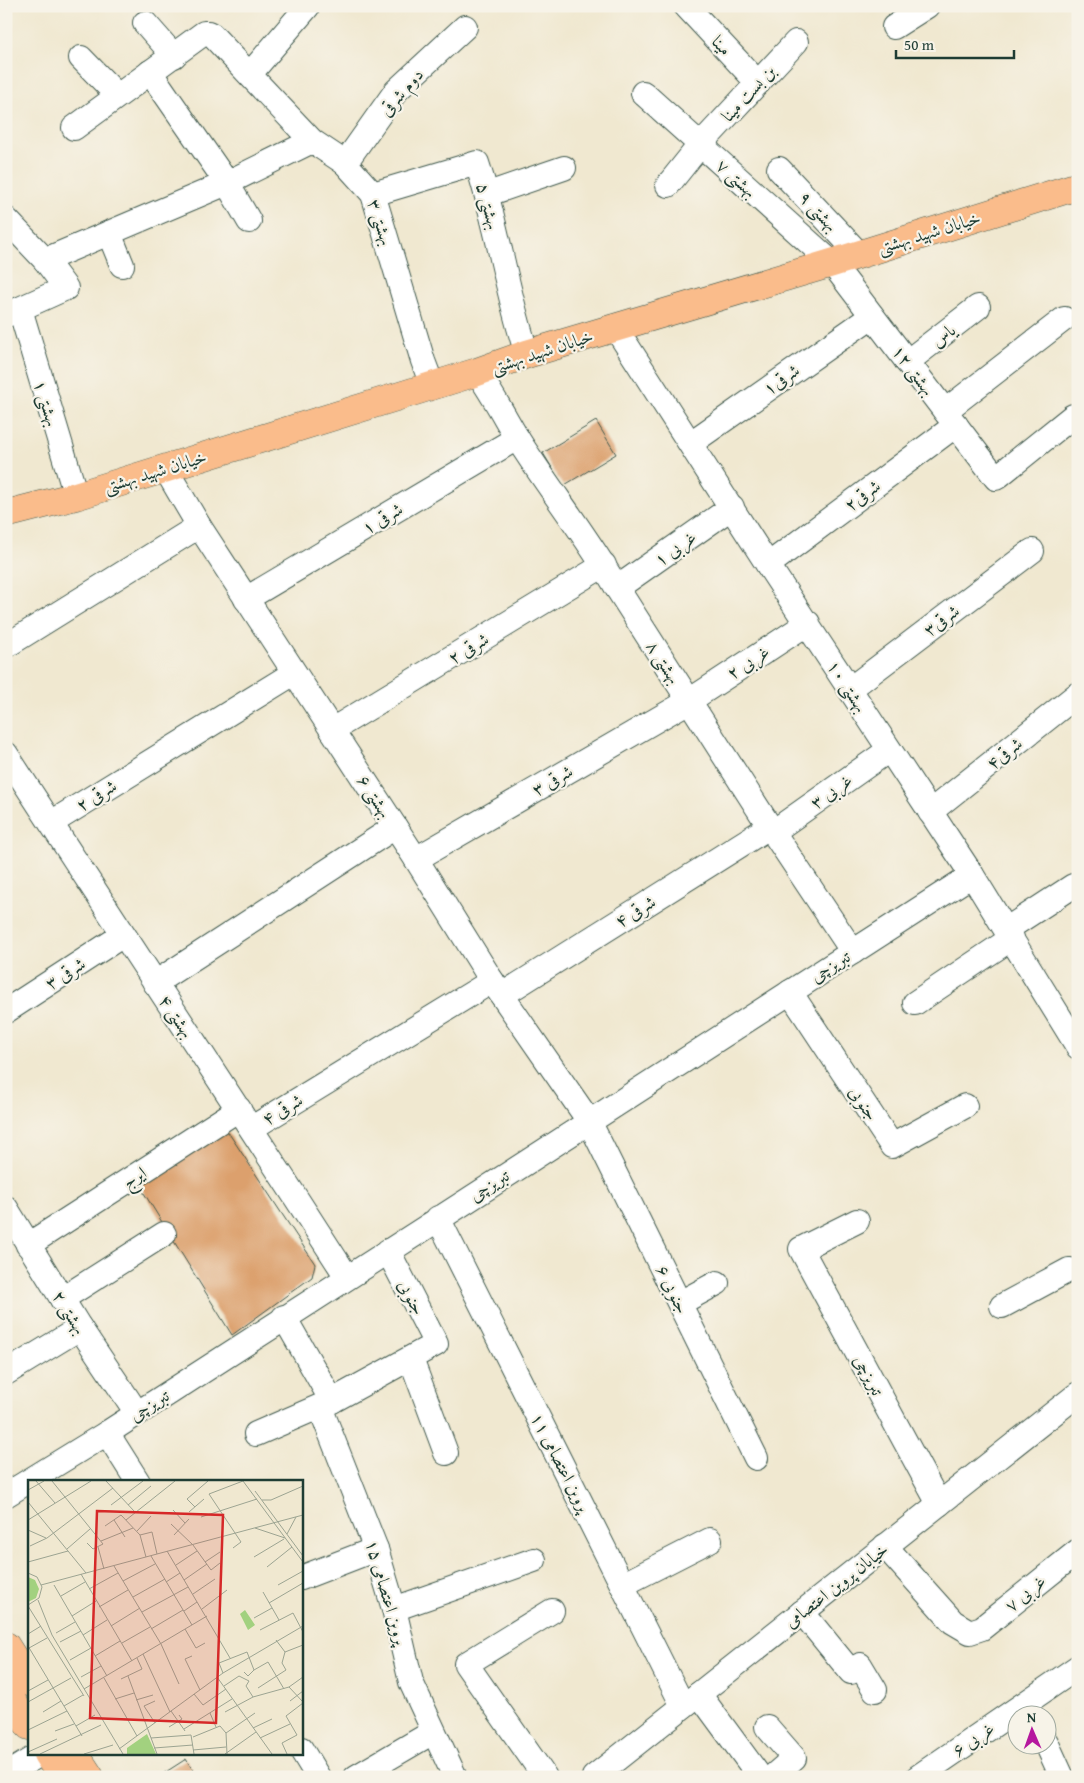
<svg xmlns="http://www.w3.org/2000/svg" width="1084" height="1783" font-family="'Gentium Book Plus',Amiri,serif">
	<rect width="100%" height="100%" fill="#f7f3e8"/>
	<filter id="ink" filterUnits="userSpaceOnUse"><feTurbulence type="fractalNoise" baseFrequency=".02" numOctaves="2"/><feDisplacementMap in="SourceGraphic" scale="10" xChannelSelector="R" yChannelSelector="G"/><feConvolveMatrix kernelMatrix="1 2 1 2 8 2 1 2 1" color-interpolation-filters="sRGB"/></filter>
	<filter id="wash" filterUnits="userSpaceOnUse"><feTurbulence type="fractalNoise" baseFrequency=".0096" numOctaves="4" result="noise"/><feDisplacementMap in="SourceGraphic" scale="20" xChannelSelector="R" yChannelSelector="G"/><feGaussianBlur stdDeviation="1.12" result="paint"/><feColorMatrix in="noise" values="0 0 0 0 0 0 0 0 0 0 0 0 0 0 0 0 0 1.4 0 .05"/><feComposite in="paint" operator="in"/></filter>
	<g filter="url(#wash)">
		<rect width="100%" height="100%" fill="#f0e8d0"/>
		<g id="blocks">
			<g fill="#dca06d">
				<path d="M596,421l20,33 -53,32 -20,-33z"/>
				<path d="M226,1129l89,135 -3,13 -80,58 -93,-150z"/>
				<path d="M186,1759l11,18h-39z"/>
			</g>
		</g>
	</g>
	<g filter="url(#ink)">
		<use href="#blocks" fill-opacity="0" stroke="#3e574b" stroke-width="1"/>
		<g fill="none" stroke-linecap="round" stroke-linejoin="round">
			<defs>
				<g id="minor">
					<path d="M686,6l72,77"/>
					<path d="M145,23l29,33"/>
					<path d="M894,27l33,-21"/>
					<path d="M81,58l36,37"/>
					<path d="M150,72l77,111 22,38"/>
					<path d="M250,74l58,-68"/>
					<path d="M643,93l189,170 164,215 77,-62"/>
					<path d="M74,128l130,-95h4l4,2 100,106 33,22 28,31 50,167 9,24"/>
					<path d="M345,163l51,-72 69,-64"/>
					<path d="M779,169l80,85"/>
					<path d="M668,185l32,-40 96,-103"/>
					<path d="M373,194l104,-31c21,63 29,128 50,191"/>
					<path d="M488,194l76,-26"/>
					<path d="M6,219l39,41 21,28 -60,27"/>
					<path d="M109,233l13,32"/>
					<path d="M45,260l182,-77 85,-42"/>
					<path d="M20,309l56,187"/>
					<path d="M615,327l153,238 204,310 106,172"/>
					<path d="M907,362l71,-55"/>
					<path d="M477,372c15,21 27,44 40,66 32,51 70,98 100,150l156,244 80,120"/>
					<path d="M945,411l119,-92"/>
					<path d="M691,443l181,-127"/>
					<path d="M165,468l34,58 217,333 76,122 97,140 167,337"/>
					<path d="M768,565l188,-140"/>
					<path d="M617,588l115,-81"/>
					<path d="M246,599l271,-161"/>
					<path d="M6,646l193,-120"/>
					<path d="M850,689l182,-138"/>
					<path d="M332,730l272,-165"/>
					<path d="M6,754c113,175 229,348 341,523"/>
					<path d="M930,812l148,-118"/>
					<path d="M51,823l243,-150"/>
					<path d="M773,832l116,-82"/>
					<path d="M416,859l273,-158 119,-78"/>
					<path d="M1007,929l66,-43"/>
					<path d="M155,983l240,-156"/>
					<path d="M790,992l102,154 73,-40"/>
					<path d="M502,995l267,-168"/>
					<path d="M915,1003l97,-65"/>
					<path d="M6,1011l117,-76"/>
					<path d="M252,1128l240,-147"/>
					<path d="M6,1208l74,120 57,85"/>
					<path d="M438,1218l245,488"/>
					<path d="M857,1221l-56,28 138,255"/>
					<path d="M28,1245l211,-136"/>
					<path d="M62,1299l102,-65"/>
					<path d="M680,1303l37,-20"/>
					<path d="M1002,1306l67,-36 9,1"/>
					<path d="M284,1317l48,84"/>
					<path d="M411,1359l35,94"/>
					<path d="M6,1373l74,-45"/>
					<path d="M320,1407l56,142 18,60 17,73 44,95"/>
					<path d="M107,1433l31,49"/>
					<path d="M256,1434l76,-33 104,-57 -48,-93"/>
					<path d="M6,1495l101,-62 865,-558"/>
					<path d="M885,1546l68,76 17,10 12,-4 96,-77"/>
					<path d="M301,1578l75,-29"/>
					<path d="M622,1585l88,-45"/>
					<path d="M394,1609l140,-49"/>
					<path d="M802,1612l49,60 9,-7 15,25"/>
					<path d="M699,1694l61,83"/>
					<path d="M767,1727l27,31 -22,19"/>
					<path d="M1046,1742l16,35"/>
					<path d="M301,1749l17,28"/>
					<path d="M6,1775l34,-21"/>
					<path d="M356,1777l77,-45"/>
					<path d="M545,1777l-79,-113 86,-53"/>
					<path d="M594,1777l484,-383"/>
					<path d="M918,1777l160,-110"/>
				</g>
				<g id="major">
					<path d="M6,514l70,-18 401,-124 50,-18 305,-91 246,-77"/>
					<path d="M6,1646l23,36"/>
					<path d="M6,1692l23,34"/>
					<path d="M47,1754l15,23"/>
					<path d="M75,1754l15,23"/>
				</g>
			</defs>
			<use href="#minor" stroke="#3e574b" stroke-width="26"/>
			<use href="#major" stroke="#3e574b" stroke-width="29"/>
			<use href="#minor" stroke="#fff" stroke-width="24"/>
			<use href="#major" stroke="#fabc8b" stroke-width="28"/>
		</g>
	</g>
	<g text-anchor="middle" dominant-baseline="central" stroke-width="4.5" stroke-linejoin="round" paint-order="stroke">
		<g font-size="18" fill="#1f3d34" stroke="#f7f3e8">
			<text transform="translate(722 45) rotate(47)">مینا</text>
			<text transform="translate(401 92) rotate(-49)">دوم شرقی</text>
			<text transform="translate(748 93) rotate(-47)">بن بست مینا</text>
			<text transform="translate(737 178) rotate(42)">بهشتی ۷</text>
			<text transform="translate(489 206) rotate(75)">بهشتی ۵</text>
			<text transform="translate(819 211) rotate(47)">بهشتی ۹</text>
			<text transform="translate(381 222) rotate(72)">بهشتی ۳</text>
			<text transform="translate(929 232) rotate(-17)">خیابان شهید بهشتی</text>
			<text transform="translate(943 335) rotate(-38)">یاس</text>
			<text transform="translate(542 351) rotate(-18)">خیابان شهید بهشتی</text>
			<text transform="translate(914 370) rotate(53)">بهشتی ۱۲</text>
			<text transform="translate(781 379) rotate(-35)">شرقی۱</text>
			<text transform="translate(47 403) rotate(73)">بهشتی ۱</text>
			<text transform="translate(155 471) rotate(-17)">خیابان شهید بهشتی</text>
			<text transform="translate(862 495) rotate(-37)">شرقی۲</text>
			<text transform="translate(382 518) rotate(-31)">شرقی ۱</text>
			<text transform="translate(675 548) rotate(-35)">غربی ۱</text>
			<text transform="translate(941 620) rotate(-37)">شرقی۳</text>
			<text transform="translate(468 648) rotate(-31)">شرقی ۲</text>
			<text transform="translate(664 662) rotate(57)">بهشتی ۸</text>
			<text transform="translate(748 662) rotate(-33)">غربی ۲</text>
			<text transform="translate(848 686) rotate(57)">بهشتی ۱۰</text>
			<text transform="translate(1004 753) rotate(-39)">شرقی۴</text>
			<text transform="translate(552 780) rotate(-30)">شرقی ۳</text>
			<text transform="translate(831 791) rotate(-35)">غربی ۳</text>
			<text transform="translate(96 795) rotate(-32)">شرقی ۲</text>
			<text transform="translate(375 796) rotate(57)">بهشتی ۶</text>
			<text transform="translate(635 911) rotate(-32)">شرقی ۴</text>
			<text transform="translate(830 966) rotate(-33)">تبریزچی</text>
			<text transform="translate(65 973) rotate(-33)">۳ شرقی</text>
			<text transform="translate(177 1016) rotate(56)">بهشتی ۴</text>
			<text transform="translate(864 1103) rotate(56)">جنوبی</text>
			<text transform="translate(282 1109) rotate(-31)">شرقی ۴</text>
			<text transform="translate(134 1177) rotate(-33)">ایرج</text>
			<text transform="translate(489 1185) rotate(-33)">تبریزچی</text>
			<text transform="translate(673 1289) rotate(64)">جنوبی ۶</text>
			<text transform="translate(412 1297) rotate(62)">جنوبی</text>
			<text transform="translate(70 1312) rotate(58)">بهشتی ۲</text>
			<text transform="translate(869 1375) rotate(61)">تبریزچی</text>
			<text transform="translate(149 1405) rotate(-33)">تبریزچی</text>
			<text transform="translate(561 1462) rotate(63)">پروین اعتصامی ۱۱</text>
			<text transform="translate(836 1585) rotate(-38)">خیابان پروین اعتصامی</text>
			<text transform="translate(387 1592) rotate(74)">پروین اعتصامی ۱۵</text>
			<text transform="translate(1025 1593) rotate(-39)">غربی ۷</text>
			<text transform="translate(973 1739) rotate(-34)">غربی ۶</text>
		</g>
	</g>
	<g transform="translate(28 1480)">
		<rect width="275" height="275" fill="#f0e8d0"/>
		<path d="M0,97l7,3 4,9 -3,9 -8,4zM217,130l10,15 -7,5 -8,-16zM119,254l9,20h-29v-6z" fill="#a2d17f"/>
		<path fill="none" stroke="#9ca492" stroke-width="1" d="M8,1l19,22M24,1l51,63 -10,5 -6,-6M78,1l28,30M215,1l60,81M0,10l16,-9M227,11l48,65M234,20h9l32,-14M0,22l58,71M83,25l32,-24M100,25l23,-19M167,27l-8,-8 21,-18M145,30l12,13M161,32l15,-13M173,37l56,-18M0,40l63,-39M86,40l11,17M98,40l49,-39M143,44l22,21 18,25 9,-7M77,46l16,-11 19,20 6,22M227,48l30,10M0,50l18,8M109,51l14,-15M259,54l9,-17M112,55l12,-3 5,22M146,55l15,-16M73,61l32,-13M2,66l17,-8 66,-50M70,67l6,22M205,68l8,-6 -32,-48 34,-13M39,69l23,-20M139,71l63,107M123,76l41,69M226,77l30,-18M0,82l40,-11M177,82l15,-10M148,85l21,-14M86,86l47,78 18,40M239,87l25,-20M0,93l9,4 5,10 -3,11 -11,7M53,94l51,87M156,100l23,-16M95,101l32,-17M138,102l14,-9M13,105l262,-70M26,105l53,91M250,105l25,-14M61,109l29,-16M235,112l16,28M165,114l22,-15M33,116l24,-14M105,117l32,-18M10,120l14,35 71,119M241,123l34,-20M0,126l56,90M71,127l29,-17M174,129l25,-19M156,131l13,-9M114,132l46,-25M44,136l24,-15M226,138l18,-10M83,146l29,-18M123,149l32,-19M157,149l11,19 9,-5M232,150l33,-17 10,19M28,153l19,-11M0,154l13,-8M55,155l24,-15M248,160l9,12 18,-7M32,162l21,-11M94,163l28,-16M0,166l54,90M1,168l18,-10M115,174l27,58M67,176l25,-15M164,176l-7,3 15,31M42,180l21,-12M226,190l14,-8 16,27M195,193l-4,-10 28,-11 7,18 -6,6 -4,-4M100,196l29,78M53,197l20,-11M189,197l55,77M76,198l33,58M93,199l21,-10 -5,-11M196,206l15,-10 10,5 -3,5 7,11M261,207l14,15M230,208l28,-18 -4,-7 3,-11M56,209l123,-73M0,211l20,-11M166,214l9,11 23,-16M87,219l19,-6M108,220l17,-5M127,221l-11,5 11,17M262,221l13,-10M0,222l43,-24M36,226l19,-11M143,231l14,20M15,232l18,-11M197,232l28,-15 36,-10 14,-10M182,233l6,14M48,246l19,-11M141,247l13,-8 -3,-4M225,248l19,-9M156,249l48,-30M0,250l39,-19M27,251l19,-7M198,253l1,21M165,257l27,-11 6,7 29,-20M123,258l40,-3 3,19M232,258l30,-14M126,268l39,-3M91,269l104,-76 80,-47M165,270l33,-3M0,272l29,-13M12,274l61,-29M56,274l29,-9M197,274l31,-22M259,274l-5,-11 15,-8 -11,-19 17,-13"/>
		<path fill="#d62828" fill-opacity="0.15" stroke="#d62828" stroke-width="2.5" d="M69,31l126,4 -7,208 -126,-5z"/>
		<rect width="275" height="275" fill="none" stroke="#1f3d34" stroke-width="2.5"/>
	</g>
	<rect width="1084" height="1783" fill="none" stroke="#f7f3e8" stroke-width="25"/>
	<g transform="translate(1032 1730) rotate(358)"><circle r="24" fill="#f7f3e8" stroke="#a1aaa0"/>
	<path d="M0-4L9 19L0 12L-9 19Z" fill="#b5179e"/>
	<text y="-8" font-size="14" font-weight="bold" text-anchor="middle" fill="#1f3d34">N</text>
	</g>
	<path d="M896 50v8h118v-8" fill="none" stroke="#1f3d34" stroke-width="2.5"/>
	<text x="904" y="50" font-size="15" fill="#1f3d34" stroke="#f7f3e8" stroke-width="4" paint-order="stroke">50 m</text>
</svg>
